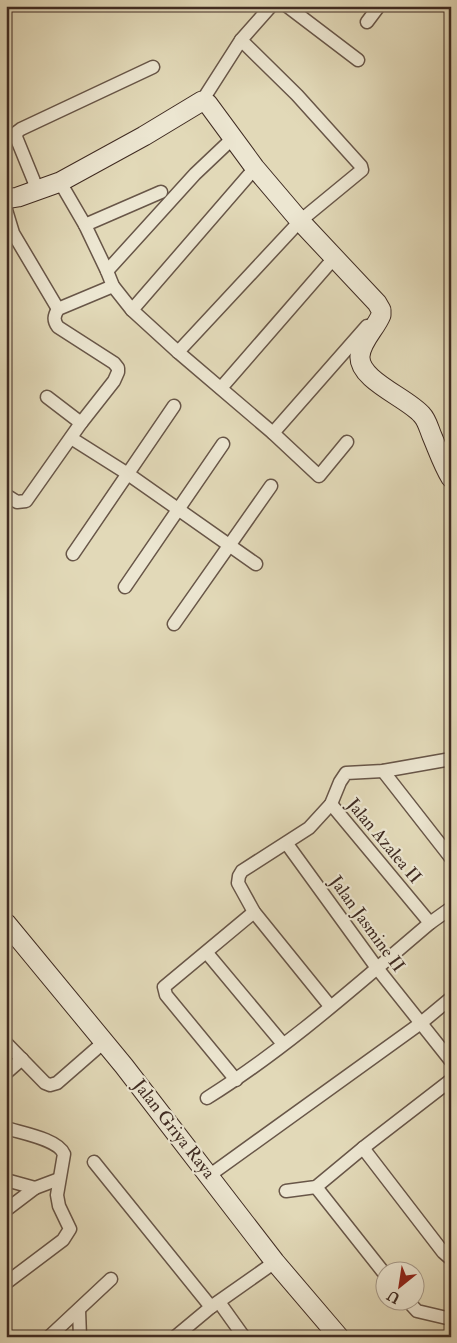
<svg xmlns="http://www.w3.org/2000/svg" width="457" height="1343" font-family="'IM FELL Double Pica',serif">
	<rect width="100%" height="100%" fill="#e2d9b8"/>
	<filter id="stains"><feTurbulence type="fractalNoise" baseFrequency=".004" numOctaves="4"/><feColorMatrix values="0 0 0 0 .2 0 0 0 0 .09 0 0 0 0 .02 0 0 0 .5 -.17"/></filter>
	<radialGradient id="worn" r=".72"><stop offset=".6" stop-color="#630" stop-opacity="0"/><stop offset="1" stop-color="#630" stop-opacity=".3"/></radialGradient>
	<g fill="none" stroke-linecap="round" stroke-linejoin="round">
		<defs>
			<g id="street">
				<path d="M287,6l71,54"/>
				<path d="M367,22l12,-16"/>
				<path d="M202,101l39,-61 30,-34"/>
				<path d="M60,182l25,43 22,46 6,15 19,24 46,42 95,81 46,43 28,-34"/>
				<path d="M38,191l-22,-54 1,-5 4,-3 132,-62"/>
				<path d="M6,210l7,23 45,76"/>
				<path d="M85,225l76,-33"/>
				<path d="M107,271l88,-97 38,-36"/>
				<path d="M132,310l123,-142"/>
				<path d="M178,352l122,-131 62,-51 -1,-4 -64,-71 -56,-55"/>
				<path d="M221,388l113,-130"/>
				<path d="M47,397l34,26"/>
				<path d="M273,433l94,-107"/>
				<path d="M71,438l57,36 128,90"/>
				<path d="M6,495l11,7 9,-1 55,-78 33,-42 4,-9v-4l-4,-5 -56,-36c-5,-7 -4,-11 0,-18l55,-23"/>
				<path d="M73,554l101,-148"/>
				<path d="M125,587l98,-143"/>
				<path d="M174,624l97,-138"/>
				<path d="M383,771l68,87"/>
				<path d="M331,804l99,119"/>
				<path d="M287,844l90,124 74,93"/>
				<path d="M207,953l76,91"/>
				<path d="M330,1006l-76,-94 -16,-29 1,-7 3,-5 67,-43 22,-24 9,-22 6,-9 37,-2 68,-12"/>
				<path d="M6,1043l39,40 5,2 7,-2 47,-41"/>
				<path d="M6,1073l16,-14"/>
				<path d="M236,1080l-70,-85 -2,-8 90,-75"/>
				<path d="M207,1098c80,-50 151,-114 223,-175l21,-15"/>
				<path d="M6,1128c15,5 52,11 58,26l-7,41 2,11 11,23 -7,11 -57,43"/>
				<path d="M363,1148l80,104 8,7"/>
				<path d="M94,1162l117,145"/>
				<path d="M210,1175l211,-152 30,-25"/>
				<path d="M6,1180l29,8 24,-9"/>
				<path d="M316,1187l68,86"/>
				<path d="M286,1191l30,-4 47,-39 88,-68"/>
				<path d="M6,1210l29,-22"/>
				<path d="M407,1300l10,11 34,8"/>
				<path d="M219,1302l25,35"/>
				<path d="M79,1310l1,27"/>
				<path d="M49,1337l62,-58"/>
				<path d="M175,1337l36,-30 64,-45"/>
			</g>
			<g id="secondary">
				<path d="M6,199l12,-2 42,-15 84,-46 58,-35 6,3 47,64 45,53 77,82 4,7v5c-5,13 -20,26 -21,41 -2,24 48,42 62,59 5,5 7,14 10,21 6,14 11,29 19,42"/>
				<path d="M6,923l118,143 151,196 64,75"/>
			</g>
		</defs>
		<use href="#street" stroke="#685648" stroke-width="15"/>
		<use href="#secondary" stroke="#3f2b22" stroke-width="21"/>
		<use href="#street" stroke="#ece6d1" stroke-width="12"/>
		<use href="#secondary" stroke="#ece6d1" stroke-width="19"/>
	</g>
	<g text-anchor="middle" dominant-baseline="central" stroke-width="4.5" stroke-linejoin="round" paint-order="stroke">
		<g font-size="18" fill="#3f2b22" stroke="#ece6d1">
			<text transform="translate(384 841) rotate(50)">Jalan Azalea II</text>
			<text transform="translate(367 924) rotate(54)">Jalan Jasmine II</text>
			<text transform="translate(174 1129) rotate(52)">Jalan Griya Raya</text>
		</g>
	</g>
	<rect width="457" height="1343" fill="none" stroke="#e2d9b8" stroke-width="25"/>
	<rect x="8" y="8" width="442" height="1328" fill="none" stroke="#3f2b22" stroke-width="2.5"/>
	<rect x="12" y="12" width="432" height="1318" fill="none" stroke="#3f2b22"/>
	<g transform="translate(400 1286) rotate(210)"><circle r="24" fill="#ece6d1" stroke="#a79b8b"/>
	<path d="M0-4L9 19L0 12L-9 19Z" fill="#8f2418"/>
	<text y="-8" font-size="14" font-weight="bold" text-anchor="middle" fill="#3f2b22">U</text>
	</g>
	<rect width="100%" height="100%" filter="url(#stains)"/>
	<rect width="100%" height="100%" fill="url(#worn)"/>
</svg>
